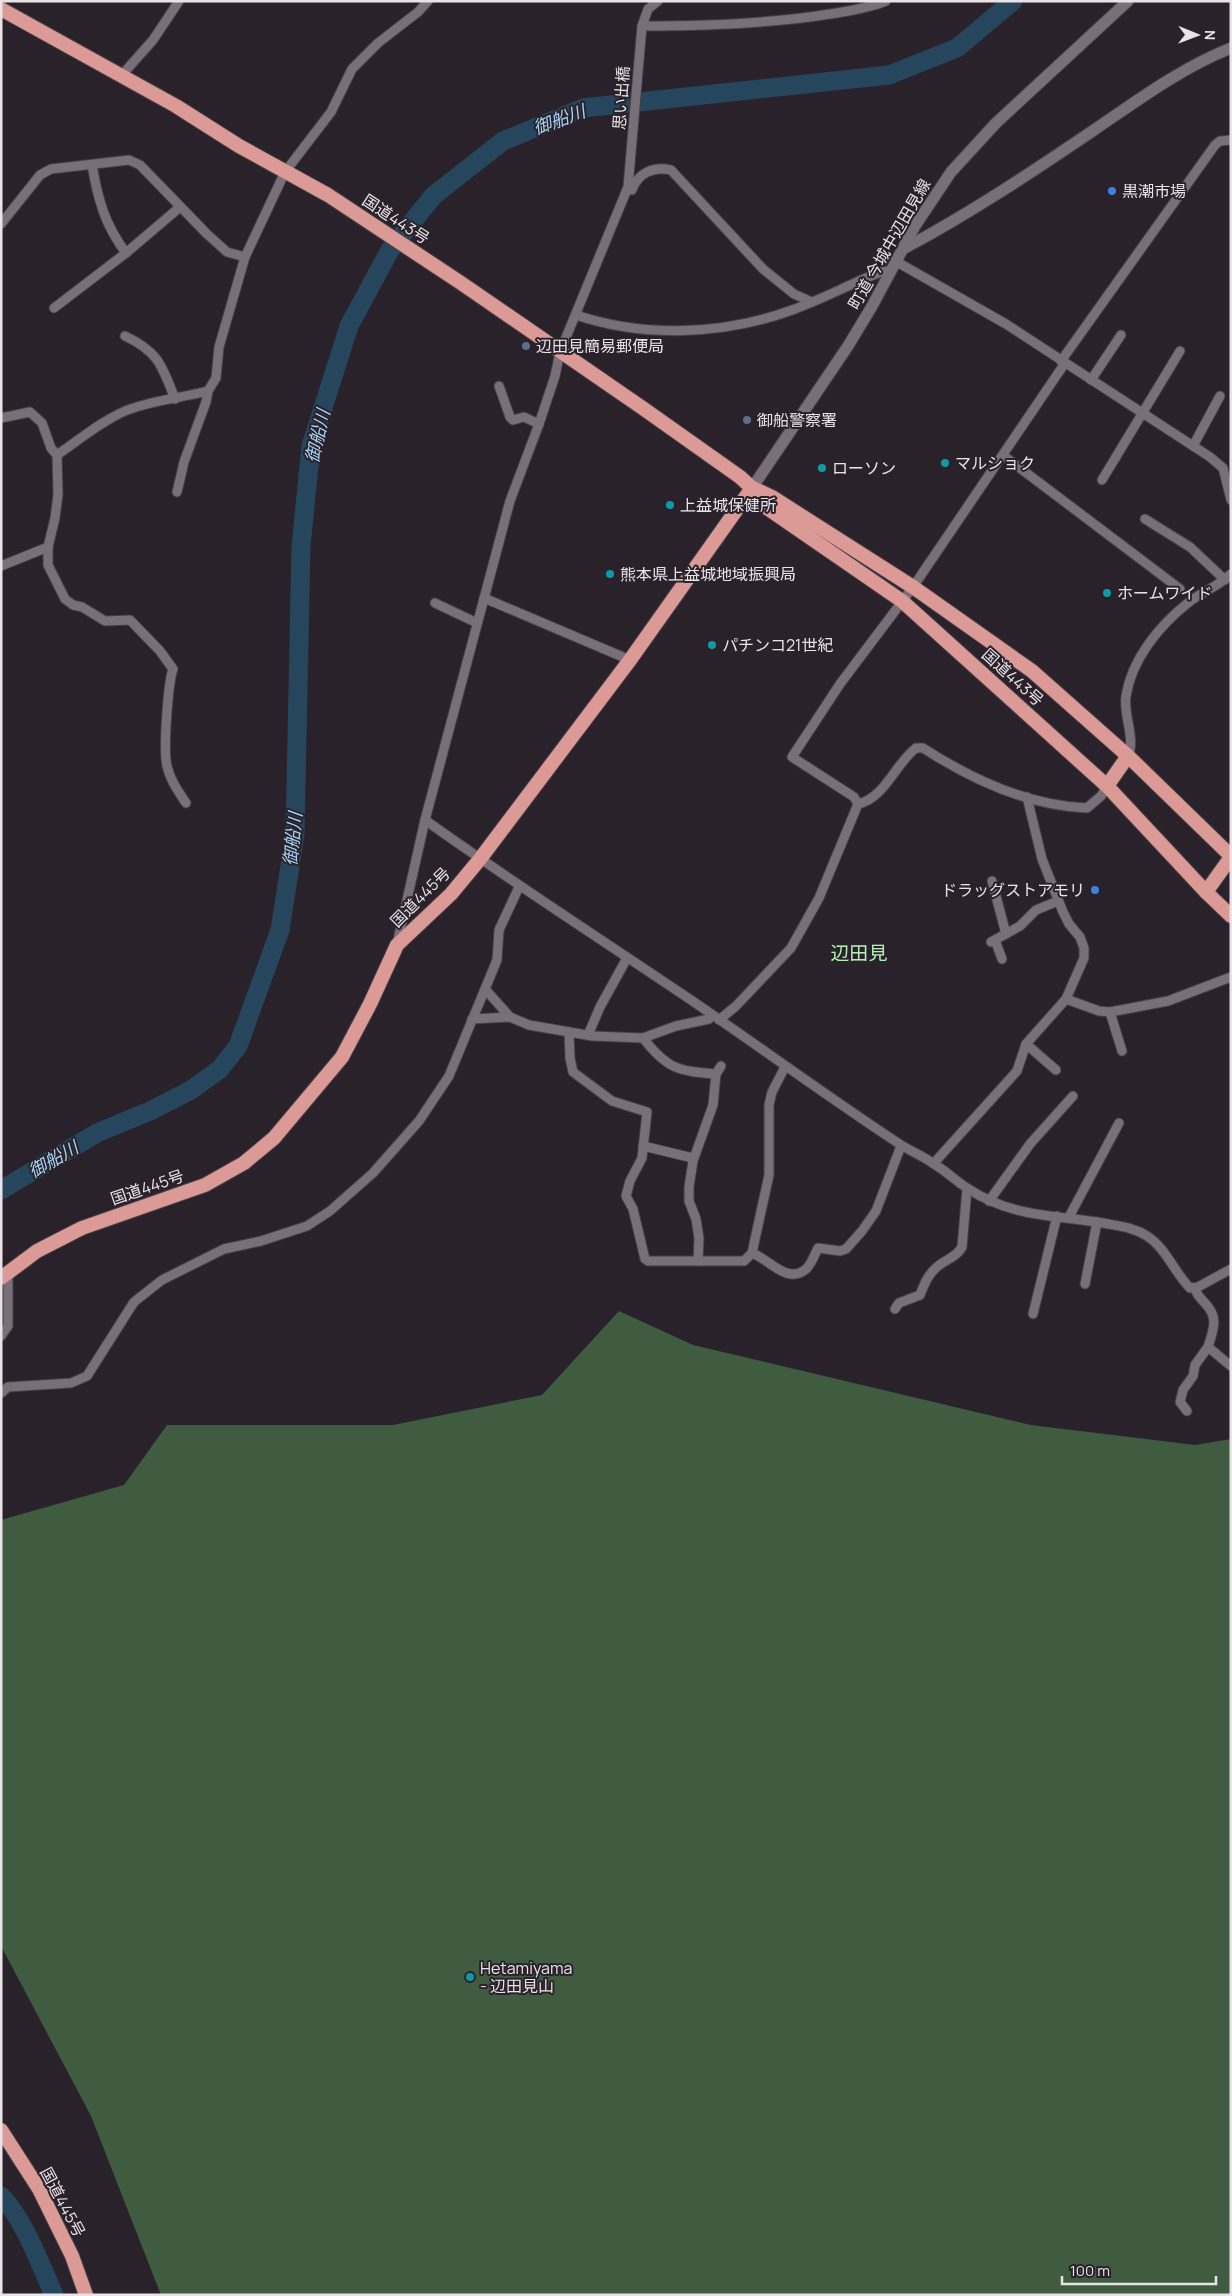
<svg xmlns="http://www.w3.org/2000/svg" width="1232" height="2296" font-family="Manrope,'Noto Sans JP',sans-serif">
	<rect width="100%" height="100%" fill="#2a222a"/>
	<path fill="#405c40" d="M619,1311l74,34 338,80 164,20 36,-6v856h-1070l-70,-179 -90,-170v-426l123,-35 43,-60h226l149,-30z"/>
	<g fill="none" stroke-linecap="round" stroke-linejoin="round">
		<g stroke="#26465d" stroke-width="19">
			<path d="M1,1190l96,-57 53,-22 41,-21 29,-21 18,-23 42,-116 15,-96 6,-288 10,-100 38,-120 41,-76 43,-54 70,-55 80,-33 306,-33 68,-27 56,-47"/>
			<path d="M1,2196c22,21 40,70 53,99"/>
		</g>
		<defs>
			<g id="minor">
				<path d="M642,26c63,0 126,-2 188,-12 19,-3 39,-6 56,-13"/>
				<path d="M121,76l32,-36 26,-39"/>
				<path d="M92,165c6,35 13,60 34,88"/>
				<path d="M632,190c6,-17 21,-24 39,-20l92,99 31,25 18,8"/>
				<path d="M1,224l39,-49 11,-6 78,-9 11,5 67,69 20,18 18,5"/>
				<path d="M897,262l109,62 204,133 13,11 8,32"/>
				<path d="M54,308l72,-55 54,-46"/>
				<path d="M576,315c68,23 148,20 216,-5 31,-11 60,-27 91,-39l8,1"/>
				<path d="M125,336c34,16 37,30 50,63"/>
				<path d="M1061,361l154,-216 5,-4 11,-1"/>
				<path d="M1091,380l30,-45"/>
				<path d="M499,386l11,31 3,3 11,-3 15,7"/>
				<path d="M1,418l29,-6 12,11 9,25 6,7 1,40 -3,23 -7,29v18l17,34 8,6 9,2 23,14 25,-1 30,31 13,18c-5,15 -10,81 -6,97 3,14 11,25 19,37"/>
				<path d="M1193,446l27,-50"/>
				<path d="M57,455c22,-15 43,-33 68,-44 26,-11 56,-13 83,-20l8,-13 3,-31 26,-90 40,-85 46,-60 21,-43 26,-26 40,-31 10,-11"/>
				<path d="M1004,456l176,133"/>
				<path d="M1102,480l78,-129"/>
				<path d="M177,492l7,-30 22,-60 2,-11"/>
				<path d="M1145,519l45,28 35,33"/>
				<path d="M1,566l47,-19"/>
				<path d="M484,598l146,62"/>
				<path d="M435,603l42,20"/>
				<path d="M1128,756c8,-18 -5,-40 -2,-60 6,-38 34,-71 63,-94 13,-10 30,-16 42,-28"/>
				<path d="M858,804l-4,-7 -62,-40 48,-73 73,-97 152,-224"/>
				<path d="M425,820c87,62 177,120 266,180 69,47 137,97 207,143 12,8 25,13 36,21 12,7 22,17 33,24 43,29 87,27 136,35 15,3 30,4 44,13 19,12 27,36 43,52l8,-1 33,-18"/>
				<path d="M992,881l14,53"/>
				<path d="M995,940l7,19"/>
				<path d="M991,942l29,-16 16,-16 22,-9"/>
				<path d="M397,944l28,-124 85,-319 29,-77 16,-48 5,-24 68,-165 14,-161 6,-17 10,-8"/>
				<path d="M485,989l25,28"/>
				<path d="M1066,999l33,12 11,1 58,-11 63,-24"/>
				<path d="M1110,1012l12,39"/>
				<path d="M472,1019l38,-2 19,8 63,11 51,2 33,-12 33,-7 3,-4"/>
				<path d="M719,1020l17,-14 55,-58 28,-50 39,-94c27,-6 37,-40 58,-56h7c48,31 107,58 164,60l14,-12 6,-10"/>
				<path d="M569,1032l1,26 3,14 39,29 35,11 -5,46 -12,23 -4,15 7,13 12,50 3,2h96l8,-8c17,6 35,32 54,16 5,-4 9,-15 12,-21l22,3 6,-2 16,-18 14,-20 25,-65"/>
				<path d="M588,1035l12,-28 27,-49"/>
				<path d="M643,1038c24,31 35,33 73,36"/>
				<path d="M1026,1044l30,26"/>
				<path d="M643,1146l50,12"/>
				<path d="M934,1163l83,-92 9,-27 40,-45 18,-41v-10l-4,-11 -11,-13 -6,-12 -21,-53 -15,-62"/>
				<path d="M989,1201l41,-57 43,-48"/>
				<path d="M1069,1217l50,-94"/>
				<path d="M752,1253l17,-78v-70l3,-13 13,-25"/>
				<path d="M698,1261l1,-23 -3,-19 -7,-18v-14l4,-26 20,-56 3,-31 5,-8"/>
				<path d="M1085,1284l12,-62"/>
				<path d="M1195,1288c1,6 5,10 9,14 15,15 10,26 4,45l23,19"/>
				<path d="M895,1309l4,-6 21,-8c4,-10 8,-21 17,-28 9,-8 19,-9 25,-20l5,-58"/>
				<path d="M1033,1314l24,-98"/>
				<path d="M1,1336l7,-10v-53"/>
				<path d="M1,1393l7,-6 63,-4 16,-7 47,-74 28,-22 62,-31 37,-8 46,-15 23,-15 43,-38 46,-52 30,-45 48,-116 2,-30 20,-43"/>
				<path d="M1187,1411l-7,-9 3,-12 10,-14 2,-11 13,-18"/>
			</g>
			<g id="tertiary">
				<path d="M903,249c66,-35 129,-77 191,-119 44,-30 87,-62 137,-82"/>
				<path d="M752,488l96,-142 23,-38 44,-82 36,-54 45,-49 132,-122"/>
			</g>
			<g id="trunk">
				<path d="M1,9l175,97 63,40 89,49 133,88 183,126 96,68 12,11 15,20 135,93 205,185 99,106 25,24"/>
				<path d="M755,489l17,8 141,90 119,84 96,85 103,100"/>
				<path d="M1107,786l21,-30"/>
				<path d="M1206,892l25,-35"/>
				<path d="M1,1278l36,-27 45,-23 123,-43 39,-22 30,-25 68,-81 28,-53 27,-59 54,-51 29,-35 150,-199 122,-172"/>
				<path d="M1,2130l38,59 33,67 14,39"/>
			</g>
		</defs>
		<use href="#minor" stroke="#463f45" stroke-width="11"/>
		<use href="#tertiary" stroke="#463f45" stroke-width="13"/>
		<use href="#trunk" stroke="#463f45" stroke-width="16"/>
		<use href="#minor" stroke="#786f78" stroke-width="9"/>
		<use href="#tertiary" stroke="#786f78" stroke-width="11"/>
		<use href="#trunk" stroke="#dc9a96" stroke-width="14"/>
	</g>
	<g fill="#3f7fe0" stroke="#2a222a" stroke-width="2">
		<circle cx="1112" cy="191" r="5"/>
		<circle cx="1095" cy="890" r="5"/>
	</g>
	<g fill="#5c6f8a" stroke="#2a222a" stroke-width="2">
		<circle cx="526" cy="346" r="5"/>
		<circle cx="747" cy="420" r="5"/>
	</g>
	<g fill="#0f9aa8" stroke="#2a222a" stroke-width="2">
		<circle cx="945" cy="463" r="5"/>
		<circle cx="822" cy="468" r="5"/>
		<circle cx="670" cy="505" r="5"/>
		<circle cx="610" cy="574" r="5"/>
		<circle cx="1107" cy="593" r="5"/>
		<circle cx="712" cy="645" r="5"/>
		<circle cx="470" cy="1977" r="5"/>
	</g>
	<g text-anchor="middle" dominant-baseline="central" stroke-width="4" stroke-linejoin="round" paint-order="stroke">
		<g font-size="16" fill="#e9e3e8" stroke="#2a222a">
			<text transform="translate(621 98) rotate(-86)">思い出橋</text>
			<text transform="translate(396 219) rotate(33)">国道443号</text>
			<text transform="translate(889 244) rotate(-60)">町道 今城中辺田見線</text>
			<text transform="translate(1013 677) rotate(42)">国道443号</text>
			<text transform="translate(420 897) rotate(-45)">国道445号</text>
			<text transform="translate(147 1187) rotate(-19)">国道445号</text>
			<text transform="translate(63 2202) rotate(62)">国道445号</text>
		</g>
		<g font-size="16" fill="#e9e3e8" stroke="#2a222a" text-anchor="start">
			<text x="1122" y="191">黒潮市場</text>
			<text x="536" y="346">辺田見簡易郵便局</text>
			<text x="757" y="420">御船警察署</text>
			<text x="955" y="463">マルショク</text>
			<text x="832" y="468">ローソン</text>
			<text x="680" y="505">上益城保健所</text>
			<text x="620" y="574">熊本県上益城地域振興局</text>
			<text x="1117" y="593">ホームワイド</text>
			<text x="722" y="645">パチンコ21世紀</text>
			<text x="1085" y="890" text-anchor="end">ドラッグストアモリ</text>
			<text x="480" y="1968">Hetamiyama<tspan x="480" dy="18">- 辺田見山</tspan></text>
		</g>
		<g font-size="18" font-style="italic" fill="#a8d4f8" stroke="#2a222a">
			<text transform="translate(559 119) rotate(-20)">御船川</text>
			<text transform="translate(317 436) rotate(-77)">御船川</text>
			<text transform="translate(292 839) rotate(-84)">御船川</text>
			<text transform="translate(53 1159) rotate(-30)">御船川</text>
		</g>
		<g font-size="19" fill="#b3f1b8" stroke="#2a222a">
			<text x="859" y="953">辺田見</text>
		</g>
	</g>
	<rect width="1232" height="2296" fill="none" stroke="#e9e3e8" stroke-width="5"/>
	<g transform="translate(1197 35) rotate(91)" stroke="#2a222a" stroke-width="4" paint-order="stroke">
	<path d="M0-4L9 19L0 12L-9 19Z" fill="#e9e3e8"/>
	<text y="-8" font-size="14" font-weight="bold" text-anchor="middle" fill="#e9e3e8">N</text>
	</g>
	<path d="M1062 2276v8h154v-8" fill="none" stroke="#e9e3e8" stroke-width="2.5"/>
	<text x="1070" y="2276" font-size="15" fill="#e9e3e8" stroke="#2a222a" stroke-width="4" paint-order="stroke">100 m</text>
</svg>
